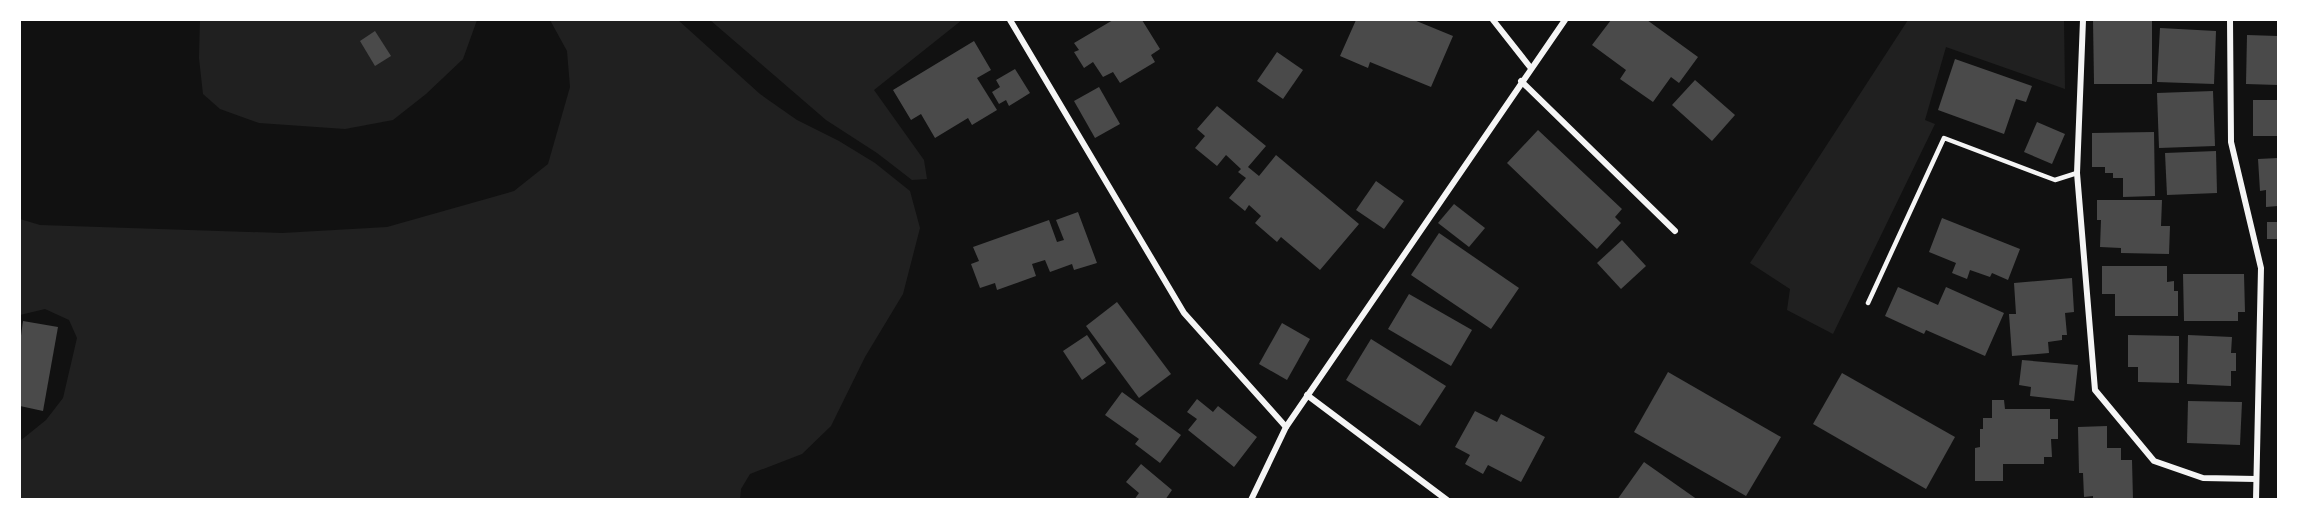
<svg xmlns="http://www.w3.org/2000/svg" width="2298" height="519" font-family="Barlow,sans-serif">
	<rect width="100%" height="100%" fill="#111"/>
	<g fill="#202020">
		<path d="M200,20h277l-14,39 -37,35 -33,26 -48,9 -86,-6 -39,-14 -17,-15 -4,-36z"/>
		<path d="M550,20h128l82,74 37,26 42,21 36,22 35,28 10,37 -17,66 -38,63 -34,69 -29,28 -52,20 -9,15 -1,10h-720v-58l26,-21 17,-22 14,-60 -8,-18 -24,-11 -25,6v-96l20,6 242,8 105,-6 127,-36 34,-27 22,-77 -3,-36z"/>
		<path d="M710,20h252l-88,70 50,70 3,19 -15,1 -35,-27 -51,-33z"/>
		<path d="M1908,20h156l1,69 -119,-42 -21,73 10,4 -102,210 -46,-24 3,-21 -40,-26z"/>
	</g>
	<g fill="#4a4a4a">
		<path d="M1113,20h29l18,29 -9,6 4,7 -35,21 -7,-11 -10,5 -10,-15 -9,6 -10,-16 5,-2 -5,-7z"/>
		<path d="M1356,20h58l39,16 -22,51 -61,-25 -2,6 -28,-12z"/>
		<path d="M1611,20h36l51,37 -19,26 -8,-6 -18,25 -33,-23 6,-9 -34,-25z"/>
		<path d="M2093,20h59v64h-58z"/>
		<path d="M2160,28l56,3 -2,53 -57,-2z"/>
		<path d="M375,31l16,25 -16,10 -15,-25z"/>
		<path d="M2247,35l31,1v49l-32,-1z"/>
		<path d="M974,41l17,29 -14,8 20,32 -25,15 -4,-7 -33,20 -14,-24 -10,6 -18,-30z"/>
		<path d="M1277,52l26,18 -20,29 -26,-18z"/>
		<path d="M1955,59l77,27 -6,16 -10,-3 -12,35 -66,-24z"/>
		<path d="M1015,69l15,24 -21,13 -3,-6 -7,4 -7,-12 8,-5 -4,-7z"/>
		<path d="M1695,80l40,35 -23,26 -40,-36z"/>
		<path d="M1099,87l21,37 -25,14 -21,-37z"/>
		<path d="M2213,91l2,55 -56,2 -2,-55z"/>
		<rect x="2253" y="100" width="25" height="36"/>
		<path d="M1217,106l49,40 -18,21 11,9 17,-21 83,69 -39,46 -39,-33 -4,5 -22,-19 6,-7 -12,-11 -4,6 -16,-13 17,-20 -8,-6 3,-3 -15,-14 -9,11 -22,-18 10,-12 -8,-7z"/>
		<path d="M2037,122l28,12 -13,30 -28,-12z"/>
		<path d="M1538,130l84,79 -7,8 6,6 -24,26 -90,-86z"/>
		<path d="M2154,132l1,64 -32,1v-19h-10v-5h-8v-6h-13v-34z"/>
		<path d="M2216,151l1,42 -50,2 -2,-42z"/>
		<path d="M2278,158v48l-12,1v-17l-6,1 -2,-32z"/>
		<path d="M1376,181l28,20 -20,28 -28,-19z"/>
		<path d="M2097,200h65l-1,26h9l-1,28 -48,-1v-5l-21,-1 1,-27h-4z"/>
		<path d="M1454,204l31,24 -16,19 -31,-24z"/>
		<path d="M1078,212l19,51 -23,7 -2,-6 -22,8 -5,-12 -13,4 4,12 -39,14 -2,-7 -15,5 -9,-24 8,-3 -6,-14 76,-27 8,22 7,-2 -8,-20z"/>
		<path d="M1942,218l78,31 -12,31 -16,-7 -2,4 -20,-7 -3,9 -15,-6 4,-10 -27,-11z"/>
		<rect x="2267" y="222" width="11" height="17"/>
		<path d="M1439,233l80,55 -28,41 -80,-54z"/>
		<path d="M1622,240l24,26 -25,23 -24,-26z"/>
		<path d="M2102,266h65v16l7,-1v10h4v25h-63v-22h-13z"/>
		<path d="M2183,274h61l1,38h-7v9h-54z"/>
		<path d="M2072,278l2,34 -9,1 2,22h-5v5l-14,2 1,11 -37,3 -3,-42h7l-2,-31z"/>
		<path d="M1898,287l40,18 8,-18 58,26 -19,43 -59,-26 -2,4 -39,-18z"/>
		<path d="M1409,294l63,36 -21,36 -63,-37z"/>
		<path d="M1117,302l54,72 -32,24 -53,-72z"/>
		<path d="M23,321l35,6 -15,84 -23,-5v-63z"/>
		<path d="M1282,323l28,16 -23,41 -28,-16z"/>
		<path d="M1087,335l19,28 -24,17 -19,-29z"/>
		<path d="M2128,335l51,1v47l-41,-1v-15h-10z"/>
		<path d="M2188,335l44,2 -1,16h5v18h-5v15l-44,-2z"/>
		<path d="M1371,339l75,47 -26,40 -74,-46z"/>
		<path d="M2022,360l56,5 -4,36 -44,-5 1,-9 -12,-2z"/>
		<path d="M1668,372l113,65 -35,59 -112,-64z"/>
		<path d="M1842,373l113,64 -29,52 -113,-65z"/>
		<path d="M1122,392l59,43 -21,28 -25,-19 4,-5 -34,-24z"/>
		<path d="M1197,399l16,13 5,-6 39,31 -23,30 -46,-37 9,-11 -10,-7z"/>
		<path d="M1992,400h12l1,9h45v10h8v20h-7l1,18h-8v7h-41v17h-28v-33l5,-1v-18h3v-11h9z"/>
		<path d="M2188,401l54,1 -2,43 -53,-2z"/>
		<path d="M1475,411l22,11 4,-8 44,23 -24,45 -33,-17 -5,9 -18,-10 5,-9 -15,-8z"/>
		<path d="M2107,426v22h14v12h11l1,40h-40v-4l-9,1 -1,-24h-4l-1,-46z"/>
		<path d="M1644,462l54,38h-81z"/>
		<path d="M1141,464l31,26 -7,10h-31l5,-7 -13,-11z"/>
	</g>
	<g fill="none" stroke-linecap="round" stroke-linejoin="round">
		<path stroke="#f5f5f5" stroke-width="4.5" d="M1868,303l76,-165 111,42 22,-7"/>
		<g stroke="#f5f5f5" stroke-width="6">
			<path d="M1010,20l174,293 102,114"/>
			<path d="M1493,20l37,47"/>
			<path d="M2083,20l-6,153 18,217 59,71 49,17 53,1"/>
			<path d="M2230,20l1,122 30,126 -5,232"/>
			<path d="M1521,81l154,150"/>
			<path d="M1307,395l140,105"/>
			<path d="M1251,500l35,-73 279,-407"/>
		</g>
	</g>
	<rect width="2298" height="519" fill="none" stroke="#ffffff" stroke-width="42"/>
</svg>
